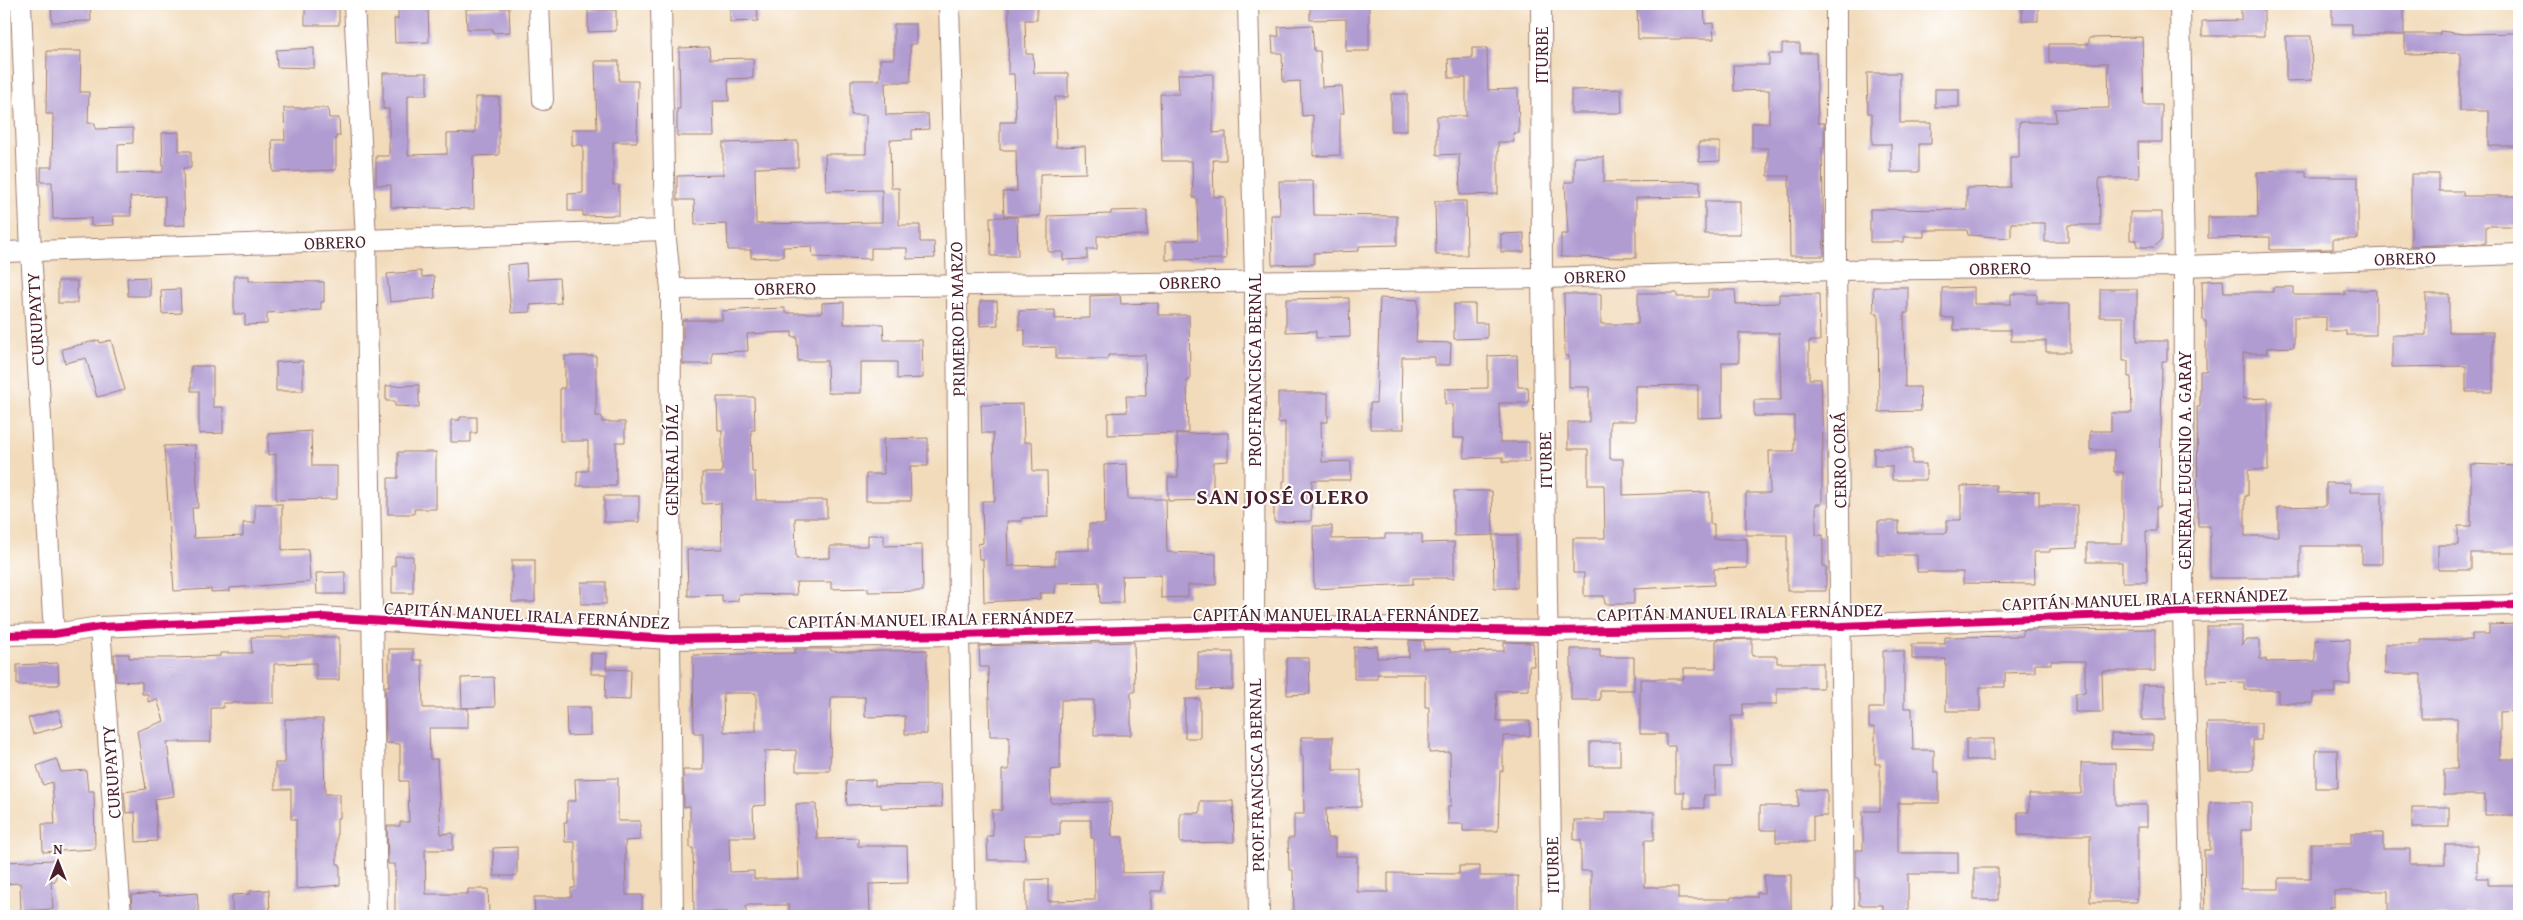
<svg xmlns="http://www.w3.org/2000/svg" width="2523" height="920" font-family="'Gentium Book Plus',serif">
	<rect width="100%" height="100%" fill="#fff"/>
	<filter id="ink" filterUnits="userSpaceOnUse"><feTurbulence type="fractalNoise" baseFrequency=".02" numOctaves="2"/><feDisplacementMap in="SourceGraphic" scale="10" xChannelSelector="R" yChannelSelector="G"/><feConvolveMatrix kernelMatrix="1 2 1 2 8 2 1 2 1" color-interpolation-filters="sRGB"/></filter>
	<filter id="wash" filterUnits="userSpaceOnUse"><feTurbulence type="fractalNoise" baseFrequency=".0096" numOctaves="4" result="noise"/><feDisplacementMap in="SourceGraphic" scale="20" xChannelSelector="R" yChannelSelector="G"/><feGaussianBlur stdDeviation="1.12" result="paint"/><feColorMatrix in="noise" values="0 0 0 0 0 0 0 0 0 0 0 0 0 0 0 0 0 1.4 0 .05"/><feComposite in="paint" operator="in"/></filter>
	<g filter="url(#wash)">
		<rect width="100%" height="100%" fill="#f2dbbb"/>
		<g id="blocks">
			<g fill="#b19cd2" fill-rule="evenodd">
				<path d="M51,4h39l1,17 -39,1z"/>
				<path d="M398,4h30l1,38 -34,1 -1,-24h4z"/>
				<path d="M730,4h27l1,17 -28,1z"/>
				<path d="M1009,4h28v16h-12l1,34h7l1,19h34v24h-13l1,50 29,-1 1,27 -46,1v42h-36l-1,-24 14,-1 -1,-41h-16v-28h16l-2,-48h-6z"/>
				<path d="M1310,4h59v47h-23v-32l-36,1z"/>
				<path d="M1637,4h67l1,20 8,-1 1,16h-76z"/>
				<path d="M2241,4h23v32h-62v-15l39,-1z"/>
				<path d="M2332,4h72v31h-52v-11h-20z"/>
				<rect x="2022" y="5" width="16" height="16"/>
				<path d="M339,7v18h-34v-17z"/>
				<path d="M509,8l1,24 -17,1v-4h-26l-1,-20z"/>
				<path d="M588,10h28v21l-28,1z"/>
				<path d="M894,24h22v20h-6l1,38h-26l1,33 42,-1 1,15 -17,1v9l-22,1 1,48h8v37h21v17h14l1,16 -28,1v-11h-36v11l-58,-2 -1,-11 -29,1v10l-32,1v-8h-23l-1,-26 -32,1 -1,-25h-17v-24l46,-1v-32l75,-2v26l-43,1 1,56 126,-2v-32l-56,1 -1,-37h41v-39h-15v-35h29v-21h14z"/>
				<path d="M1312,25l2,26h6l2,36 20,-1 2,27 -4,1v41l-27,1v-41l-11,1 -2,-35 -17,1 -1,-29h-9l-1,-17h7l-1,-9z"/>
				<path d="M2440,31l23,3 54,-1v22h2v91h-30v-35h-29v-58l-55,1v-20h35z"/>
				<path d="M2286,36h25l1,44 -26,1z"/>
				<path d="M2142,37l2,68h18v37h-24l1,36h-40l1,47h-32v17h-23v-19h-34v15l-43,-3 -1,-5h-43v7h-20v5h-34v-33l97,1v-22l43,-1v-30h9v-35h37l-1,-13 54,-1 -1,-45h-59v-19h40v-6z"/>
				<path d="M1782,44h18v9h16l2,70h6v25h-2l2,108h-34l-1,-80h-21v-28h-16v-25h17v-33l-35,1 -1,-26h36v-11h13z"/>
				<path d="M709,47l1,12 43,-1v20l-25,1 1,22h-16l1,35h-37v-27h3l-1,-61z"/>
				<path d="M314,48v20l-37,-1 -1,-17z"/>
				<path d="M1472,48h15l1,42 30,-1 1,44h-6l1,9h-16v52l-38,1 -1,-41 -22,1v-39h29v-38h-17l-1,-19 24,-1z"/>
				<path d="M47,51h34l-1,41h9l-1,31h7v6l38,-1v15l-15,1v29l45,-1 -1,-39 17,-1v19h12v17h-8l2,57 -20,1v-30l-35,1 1,19h-18l1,9 -23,1v-8l-38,1 -1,-37h-11v-15h11l1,-53h-7z"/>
				<path d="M595,61h24v20h19l-1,61h-24v43h6v30l-36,1v-5h-15v-17l15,-1v-48h-11v-16h25z"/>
				<path d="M383,73h44v22h-19v60l39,-1v-20l28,-1v-36h24v58l-26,1 1,53 -83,-2v-22h-15v-29h13v-47h-6z"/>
				<path d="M1867,73h33v50h31v21h-12v28h-28v-28h-19v-31h-4z"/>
				<path d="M1178,74h35v59l13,-1v28h-13l1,37h11l1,62 -60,1v-19l32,-1 -1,-42h-4l-1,-37h-30l-2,-67h19z"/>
				<path d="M1621,89l1,24h-51v-23z"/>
				<rect x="1935" y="89" width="24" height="18"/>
				<rect x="1391" y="94" width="16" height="37"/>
				<path d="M284,108h44l1,10h10l1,18h-4v34l-63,2 -1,-32h13z"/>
				<path d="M1699,142h21v19l-21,1z"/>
				<path d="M1574,157h30v25l96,-1v16l-64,1v60l-75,-1v-23h7l-3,-52h9z"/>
				<path d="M2306,171v6h52v62h-25v10l-63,1v-13l-62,1v-21h50l-1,-45z"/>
				<path d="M2411,174h28v17h24v5h55v30h-32v17l-75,3z"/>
				<path d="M1279,181h34l1,34 83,1v29l-38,1v5l-45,2v11l-42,1 -1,-50h9z"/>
				<path d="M1435,201h31l1,54h-31z"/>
				<rect x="1705" y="201" width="35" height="33"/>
				<path d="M1147,210v25l-50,1v13h-10v10l-24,1v-8h-15v-36l63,-2v-3z"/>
				<path d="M2130,212h32v28l-8,7h-17v-7h-7z"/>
				<path d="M990,217h27l1,39h-27z"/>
				<path d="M1524,233v19h-23v-18z"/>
				<path d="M526,263l1,17 32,-2 2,25 -31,2v7l-19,1 -4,-48z"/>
				<path d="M421,271l1,6 12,-1 1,22 -45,4 -3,-28z"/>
				<path d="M234,276h15v5l75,1v20h-3v8l-54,3v11l-22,1v-11h-11z"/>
				<path d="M149,277l1,19h-22l-1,-18z"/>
				<path d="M2223,280l1,12h49v-5h21v8h51v-5h31v45h-30v-4h-20v-14h-32v30l-27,1v5h-24v46l25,-1v72h-20v26h-3v40h33v-29l48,-1v-23h24v9h32v72h-20v-18h-62v32h-90v-52h-12l-1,-119h3v-36h6v-50h-3l-1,-40z"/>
				<rect x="58" y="281" width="19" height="22"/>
				<path d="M1873,287h35v26h-4l1,74h15l1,24 -42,1 -1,-99h-4z"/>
				<path d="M1974,287v17h37v-10h26v10h33v48h-24v-11h-35v-11h-57v-12h-12v-30z"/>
				<path d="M180,289l1,24 -19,1 -1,-24z"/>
				<path d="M2100,289h37v52h30v20h-5l-2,146h-4v24h-10l1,51h-25v-20h-35v-19h35l1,-4v-67h-9v-22h-24v-19h21v-18h21l-1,-36h-3v-16h-5v-44h-23z"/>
				<path d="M1708,290h27l1,14 43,-1v-9h40l1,47h-11v38h12l2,72h-1v53h-6v31h7v31h3v25h-39v-56h-41v-42h24l-1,-42h25v-35h-40v-16h27l-2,-67h-40v29h-17v55l-24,1v-33l-63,1v35h-25v38h13v36l87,-3v32h4v15h33v29l-33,1v16l-80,4v15h-29l-1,-8h-20v-23h-11v-35h32l-1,-53h-16v-36h-20v-27h21v-35h-20v-31h-4l-1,-62h37v30h37v-31h39v4h31z"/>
				<path d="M2426,294h23v38h44v60h-27v-26l-74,1v-32h34z"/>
				<path d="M1120,295l1,9 37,-1v12h31l1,65h-3l1,53 -80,2v-22l19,-1 -1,-16h20l-1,-41h-37v4h-52v-12l-31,1v-18h-6v-19l36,-1v9l35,-1v-22z"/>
				<path d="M1349,298l1,39 -34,1v-7l-30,1v-33z"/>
				<path d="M1380,298l38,2 -2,42 35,1 -1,22h-15v-8h-33l-1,46h2l1,26h-34v-26h6z"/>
				<path d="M980,301h17l1,24 -18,1z"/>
				<path d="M844,302v22h39l1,16h38l1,38 -26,1v-17h-36v31h-33l-1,-32h-29l-1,-24h-5v-5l-45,2 1,17 -36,1v12h-29v-44h39v-9l34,-2 29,-1v5h37v-10z"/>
				<path d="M1454,304h21v19h12v15l-33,1z"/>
				<path d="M99,340l1,3 11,-3 14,50 -28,7 -11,-39 -21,5 -3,-14z"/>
				<path d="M1517,355l1,32h10l1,16h-30l1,39h29v20h-26v-5l-39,1v-20h-11v-34h-8v-15l43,-1v-32z"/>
				<path d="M565,356h31v60h6v6h23v20h-9v44h-39v-15h11v-30h-28v-53h5z"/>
				<path d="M303,361v30h-27v-29z"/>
				<path d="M191,366h22v41h10v26l-24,1v-43h-8z"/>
				<path d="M419,385v22l-24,-1v-5h-9v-15z"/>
				<path d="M1278,393h50v29h-7l1,40 29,-1v19h-39l-1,41 -37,1v-26h9v-15h2v-59l-7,1z"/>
				<path d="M717,397h37l1,33h-4l1,42h3l1,28h71v18h-32l1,41 34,-1v-12h38v-11h16v11l38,-1 1,46 -55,1v-4l-37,1v-7h-35l1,13 -59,-1v7l-16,1v-7l-34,1 -1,-46 35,-1 -1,-46 -19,1v-31h20v-43h-4z"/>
				<path d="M1023,404l1,38h8l1,29h14l1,46 -26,1v3h-15l1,45 47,-1v-14l34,-1v-26h16l-1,-59 23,-1 1,35h38l1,53 49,2v31h-28v12l-27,1v-23l-39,1 1,27h-23l-1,-21 -44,1v10h-15v6l-56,3 -1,-43h-4l-1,-15 5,-1 -1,-42h13l-2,-68h-11l-1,-28z"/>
				<path d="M460,417h17v16h-6v9h-20v-22h9z"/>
				<path d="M311,431l1,35h25v33l-61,1v-46l-8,1v-21z"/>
				<path d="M1228,433v28l-15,1v38l-45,1v-24h10l-1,-43z"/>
				<path d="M928,438v28h-18l1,35h-45v-27h18l-1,-35z"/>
				<path d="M195,445l3,63h-6l2,30 49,-2v-13h12v-19h27v46l26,-1 2,33 -80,6v3l-19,1v-3l-37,2 -10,-145z"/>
				<path d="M1874,448h38v16h14v16h-34v-14h-18z"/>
				<path d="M398,452h38v57h-22v5h-26v-36h10z"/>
				<path d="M2471,464l46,2 2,87h-48v17h-33v-25h20v-19h13z"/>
				<path d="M1996,485v7l43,-1v14h38v43l-27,1v3h-16l1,32 -72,-1v-11h-46v-17h-39v-34h21v12h48v-13h14v-34z"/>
				<path d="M1454,491h38l1,44 -39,1z"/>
				<rect x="604" y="496" width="35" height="26"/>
				<path d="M1313,526h19v13l53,-1v-4h37v9l32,-1v36h-41v6l-99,5z"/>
				<path d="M1493,535h24v53h-23z"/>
				<path d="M395,556h18v37h-21v-27h3z"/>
				<rect x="512" y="560" width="23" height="42"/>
				<path d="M345,572v22h-28l-1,-21z"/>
				<rect x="581" y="582" width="25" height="22"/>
				<path d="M2517,624l2,87 -19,1v47h19v56h-34v-20h-41v-26h13v-51h-36v-44h-36v-30h36v-4h51v-6h17v-9z"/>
				<path d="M2207,626h35v19l5,-5h13v19h6v3l49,-1v-21l35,-1v45h-15v9h-22v10h-35v-13h-34v-8l-37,1z"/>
				<path d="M2155,629v42h-53l1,41h-28v-19h10v-32h-34v3h-16v8l-30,1v14h-25v24h-34v-52h-34v-15h33v-7l78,-1v-6h16z"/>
				<path d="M251,637h88v43h-23v-17l-42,1v39h-51v5h-12v34h-44l7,54 -19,3 2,42 -21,1 -1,-30 -9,1 -2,-21 22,-3 -9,-58 27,-10 -7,-22 -9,3v-8h-6v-12l-26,-1 -2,-27h15v4h47l44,-2v-3h32z"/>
				<path d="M1752,639v17h25v7h46v25h-46v16h-34v12h-12v51h-16v28h-11v13h-20v-16h-9v-46h-9v-12h-26v-55h44v-11h32v-28z"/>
				<path d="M1409,640l15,1v9l26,-1v3l54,-1v-9l29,1 1,23h-5v24l-33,1 1,30h33v15h-27v35h-3l-2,60h-35v-7h-15v-18h3l-1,-54 -21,1v-46h-4v-33h-48v5h-23v-32l23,-1v12l32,-1z"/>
				<path d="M1134,642l1,50h-4v43h-37v-35h-33l-1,69 -10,1 1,33 60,-1 1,35h11v36l39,-1v19h-11v25h-125v-36l22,-1v22l47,-1 -1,-62h-3v-18h-31v15h-36l1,25h-37l-1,-24h6l-1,-26h10v-40h7v-34h-19l-2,-69h-8l-1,-21z"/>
				<path d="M389,649h24v11h9l1,48h45v20h-39l1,31h7l4,75 12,-1v17h-28l1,44h42v-5h20l1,25 -94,2v-52h-7l-1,-38h13v-4h9l-1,-41h-8v-37l-14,-1 -1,-57h4z"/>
				<path d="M795,649h36v2l18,1 78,-2v84h-22v-18l-40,1v-20h-34l-1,74h-34v-21l-31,1 1,54 -13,1 1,31h-25l1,35 24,-1v8h45l-3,-75h20l1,35 41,-1v8h49l1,37 -39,1 1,32h-81v-11h-43v11h-18v-4h-34l-1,-64h-3v-42l-6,1 -1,-37h20v-37h-9l-1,-78 102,-2zM723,693h33v39h-32z"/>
				<path d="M1571,649h29v8h34v33h-34v10h-29z"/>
				<path d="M1883,651h21v57h8l1,42h21v22h5v31h-41v50h60v21h-50v42h-25v-11h-24v-27h-3v-28h7v-39h17v-47h-5v-37h-6v-19h14z"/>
				<path d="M1198,652h35v37l-35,1z"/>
				<path d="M591,653l16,1 -1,15 25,1 -1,30 -25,-1 1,-25h-15z"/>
				<path d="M1287,658h22l1,36 -23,1z"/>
				<path d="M58,663l1,22h-42v-20z"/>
				<path d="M494,677l1,30 -33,1 -1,-30z"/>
				<rect x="2142" y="685" width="23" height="35"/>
				<rect x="1185" y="699" width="15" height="39"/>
				<path d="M566,707h24v28l-23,1z"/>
				<path d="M58,710l5,16 -30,8 -5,-16z"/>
				<path d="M285,719h38l2,75h15v24h-3v46h3v21l-44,4v-70h-5v-30h-16v-26h10z"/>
				<path d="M2207,723h54v17h-8v30h-45z"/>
				<path d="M2111,734l42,1v15l-42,-1z"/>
				<path d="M1301,737h32v33h28v37l-35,1 1,30h8v18h22v36h31v-19l71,1v-8h21v10h38v40h-59v-2l-165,2 -1,-46h-4l-1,-32h6v-24h10l-1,-58h-2z"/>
				<rect x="1966" y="739" width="28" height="21"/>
				<rect x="1590" y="742" width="30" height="24"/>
				<path d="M2316,750h21l1,38h-22z"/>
				<path d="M56,759l5,13 25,-2 2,21h6l1,58 -52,3 -1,-28h13l-3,-42 -9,3 -6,-19z"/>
				<path d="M2081,763h35v42h31v22h-10v75h-47v-67h-72v-23h11v-18h52z"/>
				<path d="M618,778v43h22v19l-15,1 1,54h16v21h-107l-1,-19h37v-9h4v-46h-10l-1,-20h3v-21h9l-1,-22z"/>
				<path d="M875,780v6l66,-1 1,22 -61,1v-4l-34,1 -1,-24z"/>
				<path d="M1798,790h29v26h-14v26h-37v-12h-16v-24h38z"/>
				<path d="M1200,801h33l1,41 -54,1v-30h20z"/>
				<path d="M2210,802h41v28h-10v59h38v-11h32v-35h40v-10h32v16h27v15h35v-19h32v33h11v7h31v31h-21v-3h-31v3l-79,-1v-24h-54v16h-5v9h-50v-2l-74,2 -1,-66h6z"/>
				<rect x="2412" y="807" width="37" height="20"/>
				<path d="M1605,812h49v28h-9v47h33v12h53v-2h26v-4h7v-18h27v41h-200v-45h-10v-31h-7v-20h31z"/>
				<path d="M517,847v29h-23l-1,-28z"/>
				<path d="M55,860l1,21h-5l2,28 -32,2 -1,-28 -16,1v-22z"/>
				<rect x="1974" y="868" width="24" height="32"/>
				<path d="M269,890l1,26h-38v-21l18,-1v-3z"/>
				<path d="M159,893v3l38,-3 2,23h-66l-2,-21z"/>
			</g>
		</g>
	</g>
	<g filter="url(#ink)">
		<use href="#blocks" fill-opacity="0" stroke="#9e7d73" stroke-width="1"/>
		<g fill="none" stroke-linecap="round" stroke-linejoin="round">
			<defs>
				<g id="minor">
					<path d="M21,4l10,248 23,382"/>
					<path d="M354,4l12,236 11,676"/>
					<path d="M539,4l4,96"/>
					<path d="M661,4l4,226 6,59 -1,350 3,277"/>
					<path d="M949,4l8,282 2,349 6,281"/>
					<path d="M1248,4l7,277 -1,345 5,290"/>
					<path d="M1541,4l1,274 10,638"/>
					<path d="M1836,4v266l8,646"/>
					<path d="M2180,4l4,262 -1,346 8,304"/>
					<path d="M4,252l661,-22"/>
					<path d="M671,289l871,-11 294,-8 348,-4 335,-12"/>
					<path d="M100,627l21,289"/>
					<path d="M4,635l50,-1 46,-7 221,-10 349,22 289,-4 295,-9 295,5 293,-5 341,-14 336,-7"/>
				</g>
			</defs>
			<use href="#minor" stroke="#9e7d73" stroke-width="22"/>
			<use href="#minor" stroke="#fff" stroke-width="20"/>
			<defs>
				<path id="cycleway" d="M4,635l50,-1 46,-7 221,-10 349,22 289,-4 295,-9 295,5 293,-5 341,-14 336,-7"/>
			</defs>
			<use href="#cycleway" stroke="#fff" stroke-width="11"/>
			<use href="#cycleway" stroke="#d6006c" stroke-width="8"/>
		</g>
	</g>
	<g text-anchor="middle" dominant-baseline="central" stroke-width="4" stroke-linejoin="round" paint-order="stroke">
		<g font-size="18" fill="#4a1f2b" stroke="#fff">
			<text transform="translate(1541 55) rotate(-90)">ITURBE</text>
			<text transform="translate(335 242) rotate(-2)">OBRERO</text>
			<text transform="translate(2405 258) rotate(-2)">OBRERO</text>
			<text transform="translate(2000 268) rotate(-1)">OBRERO</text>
			<text transform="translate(1595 276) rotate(-2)">OBRERO</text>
			<text transform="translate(1190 282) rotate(-1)">OBRERO</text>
			<text transform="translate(785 288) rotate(-1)">OBRERO</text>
			<text transform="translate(35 319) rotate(-93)">CURUPAYTY</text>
			<text transform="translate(957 319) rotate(-91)">PRIMERO DE MARZO</text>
			<text transform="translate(1254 370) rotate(-90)">PROF.FRANCISCA BERNAL</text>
			<text transform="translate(671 460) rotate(-90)">GENERAL DÍAZ</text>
			<text transform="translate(1545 460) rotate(-91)">ITURBE</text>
			<text transform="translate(1839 460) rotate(-91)">CERRO CORÁ</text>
			<text transform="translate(2184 460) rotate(-90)">GENERAL EUGENIO A. GARAY</text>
			<text transform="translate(2145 599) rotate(-2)">CAPITÁN MANUEL IRALA FERNÁNDEZ</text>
			<text transform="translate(1740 612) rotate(-1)">CAPITÁN MANUEL IRALA FERNÁNDEZ</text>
			<text x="1336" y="614">CAPITÁN MANUEL IRALA FERNÁNDEZ</text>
			<text transform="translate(527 615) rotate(3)">CAPITÁN MANUEL IRALA FERNÁNDEZ</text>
			<text transform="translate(931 619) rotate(-1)">CAPITÁN MANUEL IRALA FERNÁNDEZ</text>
			<text transform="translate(111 772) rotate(-94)">CURUPAYTY</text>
			<text transform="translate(1256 775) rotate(-91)">PROF.FRANCISCA BERNAL</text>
			<text transform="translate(1552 865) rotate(-91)">ITURBE</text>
		</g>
		<g font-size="22" font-weight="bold" letter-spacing="1" fill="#4a1f2b" stroke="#fff">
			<text x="1283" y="496">SAN JOSÉ OLERO</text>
		</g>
	</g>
	<rect width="2523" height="920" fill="none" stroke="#fff" stroke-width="20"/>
	<g transform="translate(58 862)" stroke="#ffffff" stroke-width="4" paint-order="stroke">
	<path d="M0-4L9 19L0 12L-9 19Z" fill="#4a1f2b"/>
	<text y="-8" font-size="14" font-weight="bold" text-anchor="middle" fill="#4a1f2b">N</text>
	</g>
</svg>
